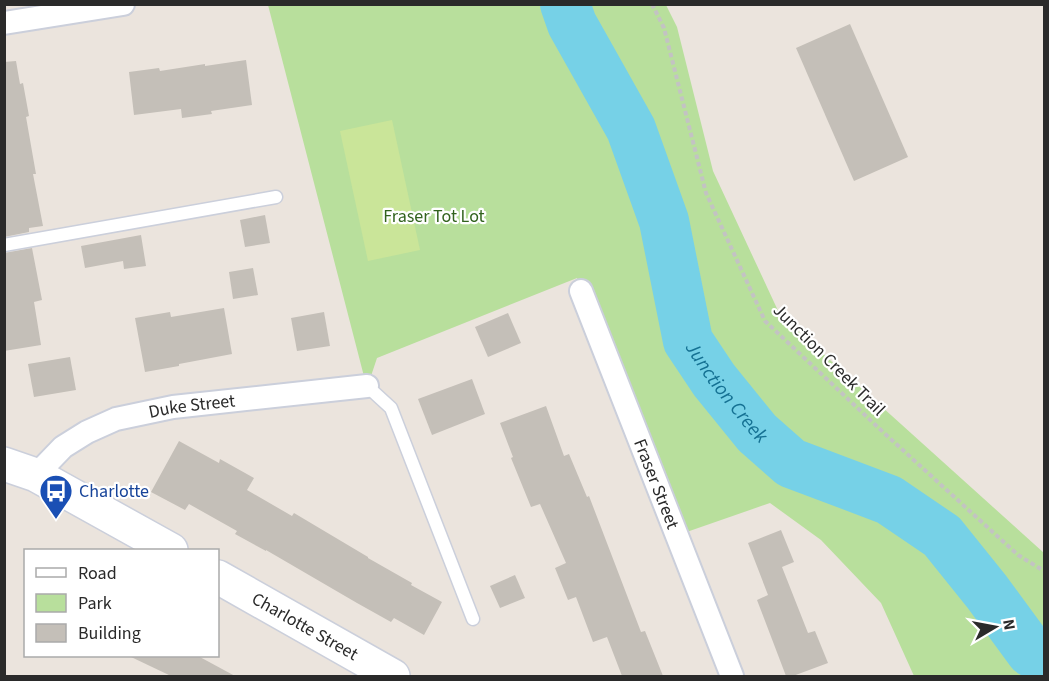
<svg xmlns="http://www.w3.org/2000/svg" width="1049" height="681" font-family="'Source Sans 3',sans-serif">
	<rect width="100%" height="100%" fill="#ebe4dd"/>
	<path fill="#b8df9c" d="M268,5h398l11,22 36,144 67,144 264,238v123h-130l-33,-73 -60,-63 -51,-37 -92,32 -101,-257 -200,80 -10,30z"/>
	<path fill="#cae599" d="M392,120l28,130 -52,11 -28,-130z"/>
	<g fill="none" stroke-linecap="round" stroke-linejoin="round">
		<path stroke="#76d1e7" stroke-width="50" id="s1" d="M565,4l7,20 59,105 33,92 24,120 26,39 43,53 34,30 98,37 53,36 45,56 44,60 13,7"/>
	</g>
	<g fill="#c4bfb8">
		<path d="M850,24l58,133 -54,24 -58,-133z"/>
		<path d="M246,60l6,45 -41,6 1,3 -30,4 -1,-9 -47,6 -5,-43 30,-4 1,3 45,-7v2z"/>
		<path d="M16,61l4,23 3,-1 6,33 -3,1 10,57h-3l10,52 -14,2v4l-25,5v-175z"/>
		<path d="M265,215l5,28 -25,4 -5,-27z"/>
		<path d="M141,235l5,31 -22,3 -1,-8 -38,7 -4,-22z"/>
		<path d="M32,248l10,52 -8,2 7,43 -37,6v-98z"/>
		<path d="M253,268l5,27 -25,4 -4,-27z"/>
		<path d="M224,308l8,46 -53,10v2l-34,6 -10,-54 35,-6 1,5z"/>
		<path d="M324,312l6,34 -33,5 -6,-33z"/>
		<path d="M508,313l13,30 -33,14 -13,-30z"/>
		<path d="M70,357l6,33 -42,7 -6,-33z"/>
		<path d="M472,379l13,35 -53,21 -14,-36z"/>
		<path d="M546,406l18,50 5,-2 18,43 2,-1 52,136 4,-1 18,45h-41l-15,-39 -14,5 -17,-45 -8,3 -13,-32 11,-5 -26,-59 -9,3 -20,-49 2,-1 -13,-34z"/>
		<path d="M179,441l40,22 1,-4 34,19 -7,12 45,26 2,-3 74,44v1l44,25 -1,2 31,17 -18,33 -30,-17 -3,4 -34,-19 -91,-53v1l-31,-17 2,-3 -48,-27 -4,6 -34,-18z"/>
		<path d="M781,530l13,32 -12,5 26,66 7,-2 13,32 -35,13h-7l-29,-76 11,-5 -20,-52z"/>
		<path d="M515,575l10,23 -25,10 -10,-22z"/>
		<path d="M129,656h69l37,20h-64z"/>
	</g>
	<g fill="none" stroke-linecap="round" stroke-linejoin="round">
		<defs>
			<g id="lane">
				<path d="M4,245l272,-48"/>
				<path d="M367,386l24,22 82,211"/>
			</g>
			<g id="street">
				<path d="M4,23l119,-19"/>
				<path id="s2" d="M581,291l151,385"/>
				<path id="s3" d="M36,475l27,-28 24,-15 29,-13 57,-12 194,-21"/>
			</g>
			<g id="secondary">
				<path d="M4,464l32,11 135,75"/>
				<path id="s4" d="M218,577l175,99"/>
			</g>
		</defs>
		<use href="#lane" stroke="#cbcfdb" stroke-width="15"/>
		<use href="#street" stroke="#cbcfdb" stroke-width="26"/>
		<use href="#secondary" stroke="#cbcfdb" stroke-width="36"/>
		<path stroke="#c3c3c3" stroke-width="4" stroke-dasharray="4.5 3" stroke-linecap="butt" d="M652,4l12,24 42,165 59,128 118,111 135,123 26,16"/>
		<use href="#lane" stroke="#fff" stroke-width="12"/>
		<use href="#street" stroke="#fff" stroke-width="22"/>
		<use href="#secondary" stroke="#fff" stroke-width="33"/>
	</g>
	<defs>
		<symbol id="bus-pin" viewBox="-11 -11 22 30"><path d="M0 17L-7.5 6A9.5 9.5 0 1 1 7.5 6Z" fill="#1a4fb4" stroke="#fff"/><path d="M-5-6H5V4H4V6H2V4H-2V6H-4V4H-5ZM-3.5-4V0h7V-4ZM-3.5 1.2v1.5H-2V1.2ZM2 1.2v1.5H3.5V1.2Z" fill="#fff"/></symbol>
	</defs>
	<g fill-rule="evenodd">
		<use href="#bus-pin" x="37" y="472" width="38" height="52"/>
	</g>
	<g text-anchor="middle" dominant-baseline="central" stroke-width="4.5" stroke-linejoin="round" paint-order="stroke">
		<g font-size="18" fill="#32631e" stroke="#fff">
			<text x="434" y="216">Fraser Tot Lot</text>
		</g>
		<g font-size="18" fill="#2a2a2a" stroke="#fff">
			<text transform="translate(829 360) rotate(45)">Junction Creek Trail</text>
			<text stroke="none"><textPath href="#s3" startOffset="176">Duke Street</textPath></text>
			<text stroke="none"><textPath href="#s2" startOffset="207">Fraser Street</textPath></text>
			<text stroke="none"><textPath href="#s4" startOffset="100">Charlotte Street</textPath></text>
		</g>
		<g font-size="18" fill="#164399" stroke="#fff" text-anchor="start">
			<text x="79" y="491">Charlotte</text>
		</g>
		<g font-size="20" font-style="italic" fill="#157193" stroke="#fff">
			<text stroke="none"><textPath href="#s1" startOffset="426">Junction Creek</textPath></text>
		</g>
	</g>
	<rect width="1049" height="681" fill="none" stroke="#2a2a2a" stroke-width="12"/>
	<rect x="24" y="549" width="195" height="108" fill="#ffffff" stroke="#aaaaaa" stroke-width="1.5"/>
	<rect x="36" y="568" width="30" height="9" fill="#ffffff" stroke="#aaaaaa" stroke-width="1.5"/>
	<text x="78" y="579" font-size="18" fill="#2a2a2a">Road</text>
	<rect x="36" y="594" width="30" height="18" fill="#b8df9c" stroke="#aaaaaa" stroke-width="1.5"/>
	<text x="78" y="609" font-size="18" fill="#2a2a2a">Park</text>
	<rect x="36" y="624" width="30" height="18" fill="#c4bfb8" stroke="#aaaaaa" stroke-width="1.5"/>
	<text x="78" y="639" font-size="18" fill="#2a2a2a">Building</text>
	<g transform="translate(995 627) rotate(80)" stroke="#ffffff" stroke-width="4.5" paint-order="stroke">
	<path d="M0-4.5L10 22L0 15L-10 22Z" fill="#2a2a2a"/>
	<text y="-9" font-size="16" font-weight="bold" text-anchor="middle" fill="#2a2a2a">N</text>
	</g>
</svg>
